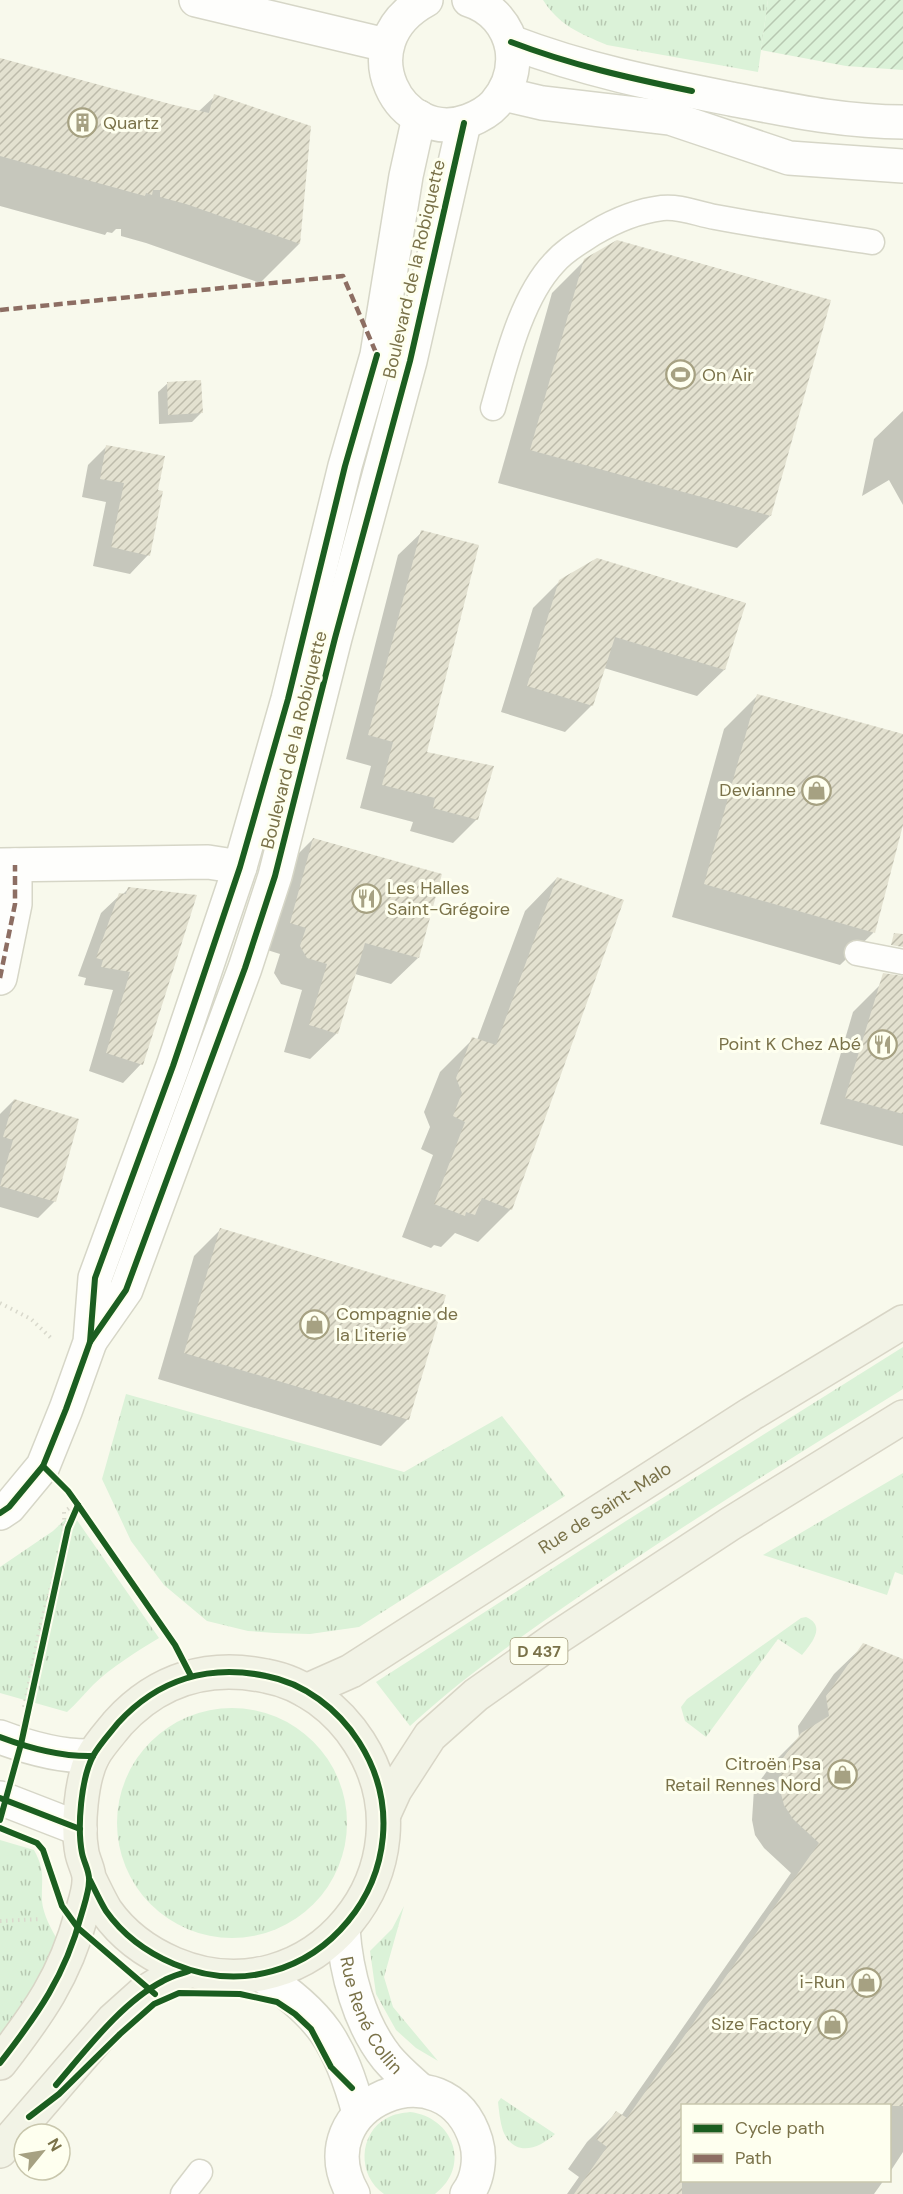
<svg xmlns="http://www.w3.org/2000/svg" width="903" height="2194" font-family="'DM Sans',sans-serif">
	<defs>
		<pattern id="grass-tufts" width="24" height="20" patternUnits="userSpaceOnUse" patternTransform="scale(1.5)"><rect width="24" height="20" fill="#dbf2d8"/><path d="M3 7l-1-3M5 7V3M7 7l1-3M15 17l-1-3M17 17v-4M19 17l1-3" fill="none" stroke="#b7c8b1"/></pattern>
		<pattern id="garden-furrows" width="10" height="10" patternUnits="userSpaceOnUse" patternTransform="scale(1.5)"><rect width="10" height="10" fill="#dbf2d8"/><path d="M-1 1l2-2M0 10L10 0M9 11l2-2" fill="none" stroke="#b7c8b1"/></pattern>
		<pattern id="building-hatch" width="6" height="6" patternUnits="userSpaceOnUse" patternTransform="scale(1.5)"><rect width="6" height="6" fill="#e3e1d0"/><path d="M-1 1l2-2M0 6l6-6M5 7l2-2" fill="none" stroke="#bdbbab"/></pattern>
	</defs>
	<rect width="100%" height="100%" fill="#f8f9ec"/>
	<g fill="url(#grass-tufts)">
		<path d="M543,0h225l-10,72 -151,-27c-28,-12 -47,-19 -64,-45z"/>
		<path d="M903,1347v42c-110,68 -220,136 -326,209 -58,40 -115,80 -167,128l-34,-44 250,-161z"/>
		<path d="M126,1394l278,78 98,-56 63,80 -206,131 -49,7 -35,-1 -27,-2 -41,-10 -43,-36 -33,-44 -29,-62z"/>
		<path d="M903,1473v102l-8,-3 -8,23 -124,-40z"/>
		<path d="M72,1513l87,125c-23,14 -46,28 -66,47 -9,9 -17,19 -26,27l-67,-19v-126l53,-36z"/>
		<path d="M806,1617c21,9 5,27 -4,38l-24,-16 -72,98 -21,-16 -4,-14 6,-8 114,-81z"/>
		<circle cx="232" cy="1823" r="115"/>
		<path d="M0,1840l34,10c12,22 7,29 8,51 1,13 9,28 16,40l-22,45 -36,50z"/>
		<path d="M404,1906l-20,71 9,30 45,54 -22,-13 -20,-18 -20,-36 -6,-43 22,-22z"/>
		<path d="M501,2098l54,36c-16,15 -41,24 -52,-3 -3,-9 -4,-20 -5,-29z"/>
		<path d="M410,2112c43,5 62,54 25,82h-51c-27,-18 -26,-61 3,-76 7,-4 15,-5 23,-6z"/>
	</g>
	<path fill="url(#garden-furrows)" d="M768,0h135v70l-57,-4 -85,-16z"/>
	<g fill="#0003">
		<path d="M0,60l198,52 17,-16 94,31 -10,117 -39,39 -114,-40 -25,-7v-7h-5l-4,4 -5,-1 -2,3 -105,-29z"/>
		<path d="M585,260l185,256 -33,32 -239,-65 54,-190z"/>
		<path d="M168,383l33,30 -9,9 -33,2 -1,-32z"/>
		<path d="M903,411v94l-14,-25 -27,16 12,-57z"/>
		<path d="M107,446l49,45 -8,64 -18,19 -37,-8 13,-64 -24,-5 6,-32z"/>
		<path d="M422,532l3,221 52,66 -24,24 -43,-12 3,-9 -53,-14 11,-42 -25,-7 52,-204z"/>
		<path d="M560,581l184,23 -20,66 -27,26 -93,-28 -12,37 -27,27 -64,-20 32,-104z"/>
		<path d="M757,696l146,40v83l-30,114 -33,32 -168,-48 52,-188z"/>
		<path d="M313,839l105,119 -27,26 -36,-10 -18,59 -27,26 -26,-7 18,-62 -21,-6 -7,-11 6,-19 -16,-5 22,-83z"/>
		<path d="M557,878l-46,331 -33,33 -23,-9 -14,14 -7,-2 -3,3 -29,-11 31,-82 -12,-6 9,-22 -6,-15 16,-40 33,-33 4,1 48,-129z"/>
		<path d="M129,888l12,176 -18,19 -34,-12 24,-81 -29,-5 2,-7 -8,-2 23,-63 19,-18h2z"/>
		<path d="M880,985l23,7v154l-83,-22 33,-112z"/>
		<path d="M14,1100l41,101 -17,17 -38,-11v-93z"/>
		<path d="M221,1229l187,190 -27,27 -223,-67 36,-123z"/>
		<path d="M864,1645l39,15v492l-13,20v-66h-208v74h202l-10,14h-307l12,-17 -11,-8 19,-27 29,-29 5,3 170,-243 -27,-25 -9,-13 -3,-15 2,-31 18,-25 27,-27 -1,-11 36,-52z"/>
	</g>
	<g fill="url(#building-hatch)">
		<path d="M0,58l170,46 39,9 5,-19 97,32 -11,118 -114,-40 -26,-7v-7h-7l-1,5 -6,-2 -1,3 -145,-40z"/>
		<path d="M617,240l214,60 -60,216 -241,-66 54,-191z"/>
		<path d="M201,380l2,33 -35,2 -1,-33z"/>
		<path d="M106,445l59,11 -7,34 5,1 -13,65 -39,-9 13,-64 -24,-4z"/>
		<path d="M421,530l58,15 -52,207 67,14 -16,54 -45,-12 2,-10 -53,-13 11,-43 -25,-7z"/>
		<path d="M597,558l149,45 -21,67 -110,-33 -22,69 -66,-20 32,-106z"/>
		<path d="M757,694l146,40v91l-28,108 -171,-49z"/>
		<path d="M313,838l129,36 -23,84 -54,-15 -27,91 -29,-9 18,-61 -20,-6 -7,-12 6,-18 -16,-5z"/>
		<path d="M557,877l67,23 -112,310 -30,-12 -7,17 -9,-3 -1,4 -31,-12 31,-82 -12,-6 9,-23 -6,-15 16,-41 24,8z"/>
		<path d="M128,887l69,8 -54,170 -37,-12 24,-81 -29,-5 2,-7 -7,-2 23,-65 7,1z"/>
		<path d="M894,933l9,1v13l-12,-2z"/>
		<path d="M883,973l20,3v138l-58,-16z"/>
		<path d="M14,1099l65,20 -23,83 -56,-16 13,-46 -10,-3z"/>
		<path d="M220,1228l226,67 -37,125 -225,-67z"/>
		<path d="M863,1643l40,16v447h-221v88h-108l33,-47 -11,-8 20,-28 11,7 192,-275 -26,-24 -9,-14 -4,-15 3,-32 18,-25 28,-17 -3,-20z"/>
	</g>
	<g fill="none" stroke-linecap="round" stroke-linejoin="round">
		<defs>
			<g id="lane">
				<path d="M493,408c13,-46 28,-110 61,-145 11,-13 26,-21 40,-30 20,-12 44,-22 68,-25 18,-2 36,6 53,9 52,10 105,17 157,25"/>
				<path d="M857,953l46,9"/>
				<path d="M183,2194l17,-22"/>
			</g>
			<g id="street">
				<path d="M196,0l190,45"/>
				<path d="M0,865l208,-3 32,5"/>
				<path d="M0,978l15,-74v-39"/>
				<path id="s1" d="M343,1929c3,43 16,94 44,129 10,12 22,22 33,32"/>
				<path d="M260,1974c62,40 80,69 99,139"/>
				<path d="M353,2194c-51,-90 93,-152 123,-53 5,17 2,39 -9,53"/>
			</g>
			<g id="secondary">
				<path d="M426,0c-81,44 -26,146 42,121 10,-4 20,-9 27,-17 14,-16 20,-34 17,-55 -4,-23 -20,-42 -43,-49"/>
				<path d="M511,42c73,28 144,42 220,57 58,11 113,23 172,23"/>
				<path d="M504,94l38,9 128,15 119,40 114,8"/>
				<path d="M91,1340l35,-50 119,-322 30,-92 60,-238 75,-277 54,-238"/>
				<path d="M0,1513l9,-6 34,-41 23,-57 24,-67 5,-64 78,-212 67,-199 48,-168 57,-233 32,-111 29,-179 13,-59"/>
				<path d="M0,1737c29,11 61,20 93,19"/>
				<path d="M0,1798l80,31"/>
			</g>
			<g id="primary">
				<path id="s2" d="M306,1691l45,-20 400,-257 152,-92"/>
				<path d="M384,1814l11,-24 35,-54 46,-41 82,-58 172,-113 173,-107"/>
				<path d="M0,2063c38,-49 65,-87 81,-147 3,-11 8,-24 8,-35 1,-9 -5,-18 -7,-28 -5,-26 -1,-74 11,-97 6,-11 17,-23 25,-33 40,-44 91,-59 148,-47 38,7 72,33 93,66 79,124 -47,280 -185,222 -26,-11 -51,-29 -68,-53 -6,-10 -11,-21 -16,-31"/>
				<path d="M0,2151l113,-131 29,-26 21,-13 26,-10"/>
			</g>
		</defs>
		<use href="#lane" stroke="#d6d6c7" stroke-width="27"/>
		<use href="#street" stroke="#d6d6c7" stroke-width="36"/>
		<use href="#secondary" stroke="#d6d6c7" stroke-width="36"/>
		<use href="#primary" stroke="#d8d5c6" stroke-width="36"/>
		<g stroke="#d9d9cc" stroke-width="4" stroke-dasharray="1.5 4.5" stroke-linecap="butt">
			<path d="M0,1303l31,16 20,19"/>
			<path d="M24,1707c7,-31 12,-64 20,-95 8,-33 22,-66 20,-100l12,-9"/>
			<path d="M0,1921l41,-2"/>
		</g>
		<use href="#lane" stroke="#fefefc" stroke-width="24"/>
		<use href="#street" stroke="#fefefc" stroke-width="33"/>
		<use href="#secondary" stroke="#fefefc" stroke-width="33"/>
		<use href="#primary" stroke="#f2f3e6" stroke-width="33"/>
		<g stroke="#8d6e63" stroke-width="4.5" stroke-dasharray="9 4.5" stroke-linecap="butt">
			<path d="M0,310l343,-34 34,79"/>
			<path d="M0,978l15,-74v-39"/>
		</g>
		<defs>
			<g id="cycleway">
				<path d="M511,42c60,23 118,36 181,49"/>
				<path d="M90,1342l36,-52 119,-322 30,-92 60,-238 75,-277 54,-238"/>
				<path d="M43,1466l25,25 10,14 97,140 16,31"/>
				<path d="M0,1513l9,-6 34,-41 23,-57 24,-67 5,-64 78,-212 67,-199 48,-168 57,-233 32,-111"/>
				<path d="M0,1737c29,11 61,20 93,19"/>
				<path d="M0,1798l80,31"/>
				<path d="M0,1820l21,-76 47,-216 10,-23"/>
				<path d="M0,1828l37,15 6,7 19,56 16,22 77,66"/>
				<path d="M0,2063c38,-49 65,-87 81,-147 3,-11 8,-24 8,-35 1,-9 -5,-18 -7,-28 -5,-26 -1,-74 11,-97 6,-11 17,-23 25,-33 40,-44 91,-59 148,-47 38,7 72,33 93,66 79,124 -47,280 -185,222 -26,-11 -51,-29 -68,-53 -6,-10 -11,-21 -16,-31"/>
				<path d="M56,2085c30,-35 66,-83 107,-104 8,-5 18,-7 26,-10"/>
				<path d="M29,2117l30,-23 61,-60 34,-30 25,-11 61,1 37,8 18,12 16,15 20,38 21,21"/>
			</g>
		</defs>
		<use href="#cycleway" stroke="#feffef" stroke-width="10"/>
		<use href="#cycleway" stroke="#1b5e20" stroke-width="6"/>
	</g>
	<defs>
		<symbol id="building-ring" viewBox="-11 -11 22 22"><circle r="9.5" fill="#feffef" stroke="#a6a182" stroke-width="1.5"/><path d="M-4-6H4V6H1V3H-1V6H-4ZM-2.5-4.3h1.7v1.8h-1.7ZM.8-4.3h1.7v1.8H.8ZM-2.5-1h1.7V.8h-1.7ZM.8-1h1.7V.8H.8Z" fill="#a6a182"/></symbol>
		<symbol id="stadium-ring" viewBox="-11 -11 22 22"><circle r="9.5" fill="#feffef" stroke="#a6a182" stroke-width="1.5"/><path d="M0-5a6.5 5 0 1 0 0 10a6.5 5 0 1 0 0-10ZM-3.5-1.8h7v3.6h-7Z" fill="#a6a182"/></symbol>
		<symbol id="shop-ring" viewBox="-11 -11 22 22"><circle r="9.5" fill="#feffef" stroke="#a6a182" stroke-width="1.5"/><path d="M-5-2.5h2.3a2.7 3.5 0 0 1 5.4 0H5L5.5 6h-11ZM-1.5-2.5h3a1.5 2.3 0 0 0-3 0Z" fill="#a6a182"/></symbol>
		<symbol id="restaurant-ring" viewBox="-11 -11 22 22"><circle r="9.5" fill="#feffef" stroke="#a6a182" stroke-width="1.5"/><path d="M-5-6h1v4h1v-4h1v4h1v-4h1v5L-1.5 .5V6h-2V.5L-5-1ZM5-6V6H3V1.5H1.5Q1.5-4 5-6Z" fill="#a6a182"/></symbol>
	</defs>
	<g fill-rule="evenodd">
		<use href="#building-ring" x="66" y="106" width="33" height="33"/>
		<use href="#stadium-ring" x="664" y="358" width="33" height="33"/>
		<use href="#shop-ring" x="800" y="774" width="33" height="33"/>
		<use href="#restaurant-ring" x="350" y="882" width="33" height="33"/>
		<use href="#restaurant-ring" x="866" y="1028" width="33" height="33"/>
		<use href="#shop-ring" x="298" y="1308" width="33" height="33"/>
		<use href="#shop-ring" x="826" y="1758" width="33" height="33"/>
		<use href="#shop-ring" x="850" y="1966" width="33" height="33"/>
		<use href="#shop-ring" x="816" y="2008" width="33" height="33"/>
	</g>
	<g text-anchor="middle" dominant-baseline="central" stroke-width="6" stroke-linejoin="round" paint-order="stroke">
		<rect fill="#feffef" stroke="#a29c7b" stroke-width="1.5" x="510.5" y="1638" width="57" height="26" rx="4.5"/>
		<g font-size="16" font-weight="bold" fill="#7a7249">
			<text x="539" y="1651">D 437</text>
		</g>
		<g font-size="18" fill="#7a7249" stroke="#feffef" text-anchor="end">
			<text x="103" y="123" text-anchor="start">Quartz</text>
			<text x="702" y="375" text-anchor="start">On Air</text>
			<text x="796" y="790">Devianne</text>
			<text x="387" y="888" text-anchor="start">Les Halles<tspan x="387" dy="21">Saint-Grégoire</tspan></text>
			<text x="861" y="1044">Point K Chez Abé</text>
			<text x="336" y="1314" text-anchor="start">Compagnie de<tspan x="336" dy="21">la Literie</tspan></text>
			<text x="821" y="1764">Citroën Psa<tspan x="821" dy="21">Retail Rennes Nord</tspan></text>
			<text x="845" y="1982">i-Run</text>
			<text x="812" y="2024">Size Factory</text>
		</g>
		<g font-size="18" fill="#7a7249" stroke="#feffef">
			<text transform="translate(414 269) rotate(-77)">Boulevard de la Robiquette</text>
			<text transform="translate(294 740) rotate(-76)">Boulevard de la Robiquette</text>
			<text stroke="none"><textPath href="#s2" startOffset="351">Rue de Saint-Malo</textPath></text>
			<text stroke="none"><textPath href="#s1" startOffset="92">Rue René Collin</textPath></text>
		</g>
	</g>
	<rect x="681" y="2104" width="210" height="78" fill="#feffef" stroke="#c9c7ad" stroke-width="1.5"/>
	<rect x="693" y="2124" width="30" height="9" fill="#1b5e20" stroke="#c9c7ad" stroke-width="1.5"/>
	<text x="735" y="2134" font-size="18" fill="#7a7249">Cycle path</text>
	<rect x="693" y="2154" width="30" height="9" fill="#8d6e63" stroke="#c9c7ad" stroke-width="1.5"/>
	<text x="735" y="2164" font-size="18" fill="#7a7249">Path</text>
	<g transform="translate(42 2152) rotate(60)"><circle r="28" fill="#feffef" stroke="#c9c7ad" stroke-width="1.5"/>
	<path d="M0-4.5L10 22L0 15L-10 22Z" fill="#a6a182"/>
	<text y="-9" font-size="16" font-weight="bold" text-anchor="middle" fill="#7a7249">N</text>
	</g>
</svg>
